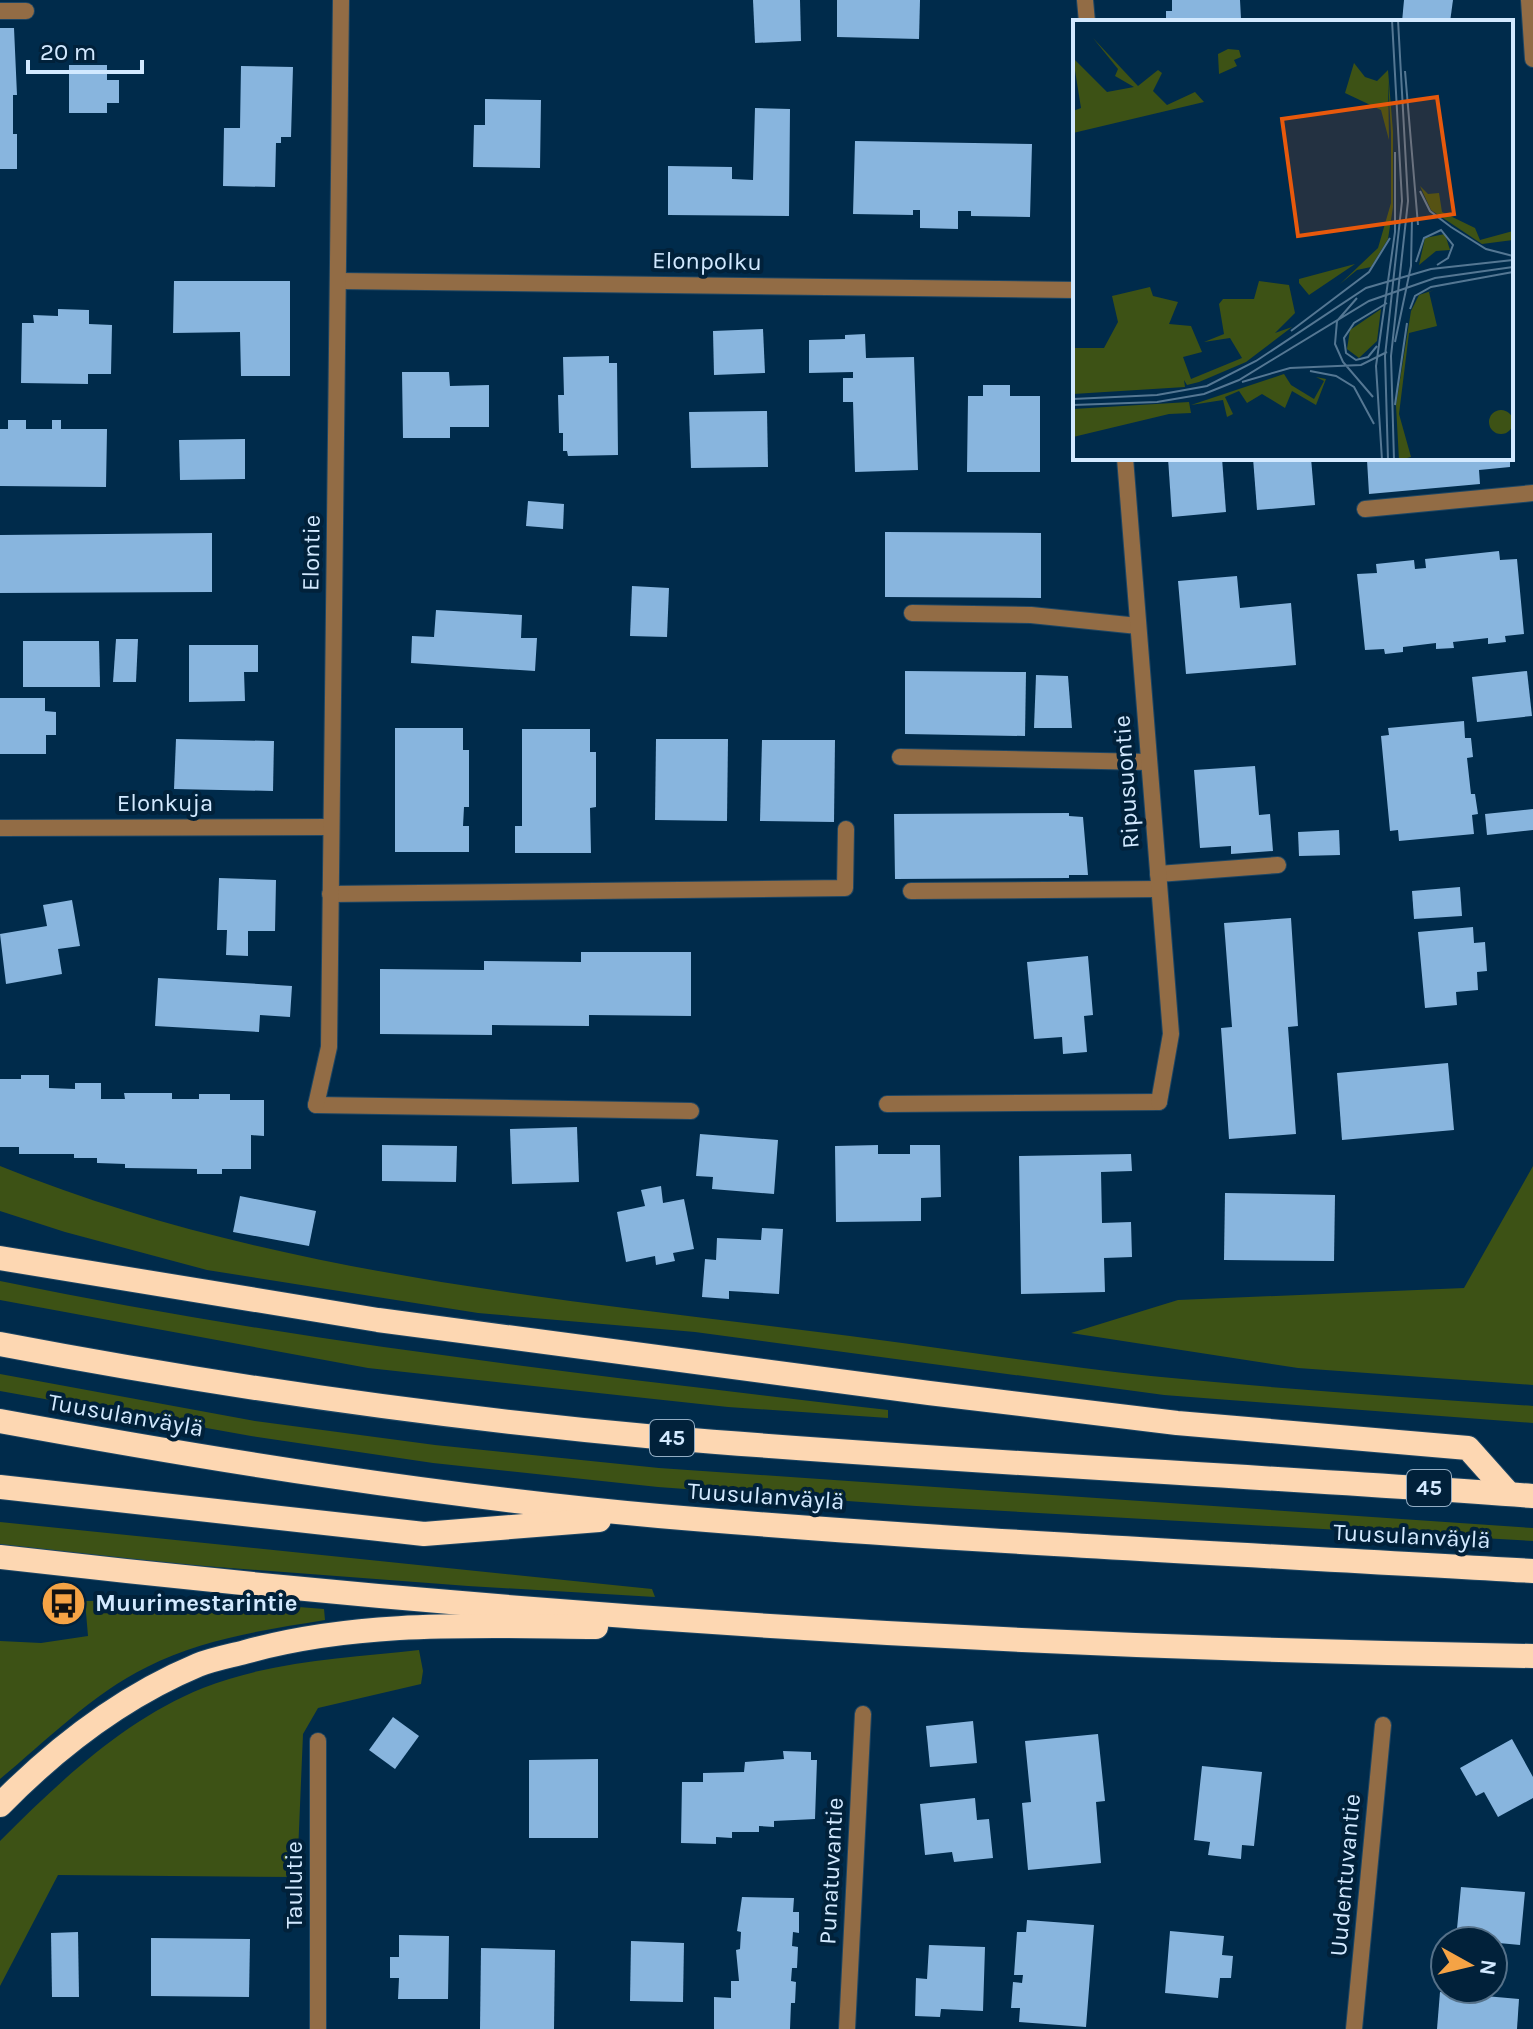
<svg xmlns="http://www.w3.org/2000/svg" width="1533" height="2029" font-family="Karla,sans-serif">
	<rect width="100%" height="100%" fill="#002b4b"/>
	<g fill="#3d5215">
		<path d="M0,1166c251,102 528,130 794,163 119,14 238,34 357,47 127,13 255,21 382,30v17l-369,-28 -469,-63 -217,-19 -271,-43 -142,-38 -65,-21z"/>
		<path d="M1533,1166v219l-235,-17 -227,-35 107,-33 286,-12z"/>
		<path d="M0,1281c294,61 591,94 888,129v8l-160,-11 -360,-39 -368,-68z"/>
		<path d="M0,1374l255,47 180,24 224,23 874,60v13l-617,-35 -258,-19 -225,-24 -182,-27 -251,-45z"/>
		<path d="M0,1522l652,67 3,8 -187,-11 -355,-27 -113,-14z"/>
		<path d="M211,1600l113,9 1,11c-61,10 -123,19 -178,47 -55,27 -101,74 -147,112v-138l41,2 47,-7 -3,-35z"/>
		<path d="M419,1650l4,21 -2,13 -103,24 -15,26 -6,143 -239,-2 -58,111v-145c60,-60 124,-121 203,-153 68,-27 144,-30 216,-38z"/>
	</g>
	<g fill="#88b5de">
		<path d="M753,0h47l1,41 -46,2z"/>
		<path d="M837,0h83l-1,39 -82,-2z"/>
		<path d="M1172,0h68l1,19h-7v3h-68v-11h6z"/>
		<path d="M1404,0h49l-3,22h-48z"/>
		<path d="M0,28h14l3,67h-4v39h4v35h-17z"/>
		<path d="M69,65h38v15h12v23h-12v10h-38z"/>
		<path d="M241,66l52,1 -2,70h-10v6h-5l-1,44 -52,-1 1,-58h16z"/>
		<path d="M485,99l56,1 -1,68 -67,-1 1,-42h11z"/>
		<path d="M755,108l35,1 -1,107 -121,-1v-49l64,1v12l21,1z"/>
		<path d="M855,141l177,3 -2,73 -59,-1v-5h-13v18l-38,-1v-18h-7v5l-60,-1z"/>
		<path d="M174,281h116v95h-49l-1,-44 -67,1z"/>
		<path d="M58,309l31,1v14l23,1 -1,49h-23v10l-67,-1 1,-60h12l-1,-8 25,1z"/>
		<path d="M763,329l2,44 -51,2 -1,-44z"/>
		<path d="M865,334l1,24 48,-1 4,113 -63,2 -2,-70h-10v-24h10v-6l-44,1v-33l36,-1v-4z"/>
		<path d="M609,356v7h8l1,92 -50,1 -1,-5h-4v-18h-4l-1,-38h6l-1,-38z"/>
		<path d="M402,372h47l1,14 39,-1v42h-39v11h-47z"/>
		<path d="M983,385h27v11h30v76h-73l1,-76h15z"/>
		<path d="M767,411l1,56 -77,1 -2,-56z"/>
		<path d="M8,420h18v9h26v-9h9v9h46l-1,58 -106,-1v-57h8z"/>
		<path d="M245,439v40l-65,1 -1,-40z"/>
		<path d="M1168,458h54l4,54 -54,5z"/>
		<path d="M1253,458h58l4,47 -58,5z"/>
		<path d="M1388,458h122v9l-31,3 1,14 -111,10 -2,-34z"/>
		<path d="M528,501l36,3 -1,25 -37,-3z"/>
		<path d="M885,532l156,1v65l-156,-1z"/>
		<path d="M212,533v59l-212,1v-58z"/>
		<path d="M1499,551l1,9 17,-1 7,75 -19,2 1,6 -18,2v-6l-35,4 1,6 -18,1v-6l-33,4v5l-18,2 -1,-5 -19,1 -8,-76 20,-1 -1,-9 38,-4 1,9 11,-1 -1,-9z"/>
		<path d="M1237,576l3,32 51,-5 5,62 -110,9 -8,-93z"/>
		<path d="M632,586l37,2 -2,49 -37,-1z"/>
		<path d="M436,610l86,5 -1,23h16l-2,33 -124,-8 1,-27 22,1z"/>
		<path d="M116,639h22l-2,43h-23z"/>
		<path d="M23,641h76l1,46h-77z"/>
		<path d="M189,645h69v27h-14l1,29 -56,1z"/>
		<path d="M905,671l121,1 -1,64 -120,-2z"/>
		<path d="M1527,671l5,45 -55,6 -5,-45z"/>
		<path d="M1036,675l32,1 4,52h-38z"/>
		<path d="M0,698h45v13l11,1v23h-10v19h-46z"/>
		<path d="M1464,721l1,17h6l2,19 -6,1 4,36h4l3,20 -6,1 2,19 -75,7 -1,-11 -8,1 -9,-95 8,-1 -1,-7z"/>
		<path d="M395,728h68v22h6v57h-5l-1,19h6v26h-74z"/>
		<path d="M522,729h68v23h6v55l-6,1 1,45h-76v-27h7z"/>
		<path d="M176,739l98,2 -1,50 -99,-2z"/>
		<path d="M656,739h72l-1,82 -72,-1z"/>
		<path d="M762,740h73l-1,82 -74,-1z"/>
		<path d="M1255,766l4,49 11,-1 3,37 -42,3v-8l-31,2 -6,-78z"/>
		<path d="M1533,809v21l-46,5 -2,-21z"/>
		<path d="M1069,813v3l14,1 5,58h-19v3l-174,1 -1,-65z"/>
		<path d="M1339,830l1,25 -41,1 -1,-24z"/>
		<path d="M219,878l57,2 -1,51h-27v25l-22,-1 1,-25h-10z"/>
		<path d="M1460,887l2,29 -48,3 -2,-28z"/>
		<path d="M72,900l8,46 -22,3 4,25 -56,10 -6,-50 47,-8 -4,-21z"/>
		<path d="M1291,918l7,108 -10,1 8,107 -67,5 -8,-111 11,-1 -8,-104z"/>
		<path d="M1473,927l1,16 11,-1 2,29 -10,1 1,18 -22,2 1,13 -32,3 -7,-76z"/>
		<path d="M581,952h110v64l-102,-1v11l-97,-1v10l-112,-1v-65l104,1v-9l97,1z"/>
		<path d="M1088,956l5,59 -9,1 3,36 -24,2 -1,-17 -28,2 -7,-77z"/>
		<path d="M158,978l134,8 -2,31 -30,-2 -1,17 -104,-6z"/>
		<path d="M1448,1063l6,67 -112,10 -5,-67z"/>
		<path d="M21,1075h28v13l26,1v-6h26v16h24l-1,-6h48v6h27v-5h31v6h34v36l-13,-1v34h-29v5h-25v-5l-72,-1v-4l-28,-1v-5h-23v-4h-55v-7h-19v-68h21z"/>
		<path d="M577,1127l2,55 -67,2 -2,-55z"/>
		<path d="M700,1134l78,6 -4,54 -62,-5 1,-12 -17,-1z"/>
		<path d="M382,1145l75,1 -1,36 -74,-1z"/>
		<path d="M878,1145v9h32v-9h30l1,52 -20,1v23l-85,1 -1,-76z"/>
		<path d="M1131,1154l1,17 -31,1 1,51 29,-1 1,35 -28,1 1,34 -84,2 -2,-138z"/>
		<path d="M661,1186l2,17 21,-4 10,50 -21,4 2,8 -19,4 -1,-9 -29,6 -9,-50 28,-6 -4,-16z"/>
		<path d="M1225,1193l110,2 -1,66 -110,-1z"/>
		<path d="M240,1196l76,15 -7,35 -76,-14z"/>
		<path d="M762,1228l21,1 -4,65 -50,-3v8l-27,-2 3,-38 11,1 1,-22 44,2z"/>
		<path d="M393,1717l26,19 -24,33 -26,-19z"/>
		<path d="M973,1721l4,42 -47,4 -4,-41z"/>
		<path d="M1098,1734l7,67 -9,1 5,61 -73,7 -6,-67 9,-1 -6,-61z"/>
		<path d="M1512,1739l21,38v21l-35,19 -14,-25 -8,4 -16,-28z"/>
		<path d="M783,1751l28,1v8h6l-2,59 -41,2v6l-15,-1v6h-27v6l-16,-1v7l-35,-1 1,-61h21v-9l41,-1 1,-10 39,-3z"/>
		<path d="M598,1759v79h-69v-78z"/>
		<path d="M1202,1766l60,6 -8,74 -12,-1 -1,14 -33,-4 2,-13 -16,-2z"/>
		<path d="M975,1798l2,22 12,-1 4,39 -39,4 -2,-10 -27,3 -5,-51z"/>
		<path d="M1461,1887l64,5 -5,53 -64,-6z"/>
		<path d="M742,1897l52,1 -1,14h6v21l-6,-1 -1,14 6,1 -1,21h-5l-1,13 5,1 -1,21h-4l-1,26h-76v-32l17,1v-17h8l-3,-31 4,-1 1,-17 -4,-1z"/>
		<path d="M1027,1920l67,5 -8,102 -67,-5 1,-14h-9l2,-26 9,1 1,-8h-9l3,-43h9z"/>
		<path d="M1170,1931l54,5 -2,19 11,1 -2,22h-11l-2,20 -53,-5z"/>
		<path d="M78,1932l1,65h-27l-1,-64z"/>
		<path d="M399,1935l50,1 -1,63h-50l1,-21h-9v-21h9z"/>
		<path d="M151,1938l99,1 -1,58 -98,-1z"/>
		<path d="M631,1941l53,2 -1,59 -53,-1z"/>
		<path d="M929,1945l56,2 -2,64 -42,-2 -1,8 -25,-1 1,-38 11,1z"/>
		<path d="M481,1948l74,2 -1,79h-74z"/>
		<path d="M1440,1992l79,7 -2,30h-80z"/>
	</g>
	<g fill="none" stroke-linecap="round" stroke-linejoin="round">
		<defs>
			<g id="service">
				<path d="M0,11h26"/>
				<path d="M1365,509l168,-16"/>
				<path d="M912,613l119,2 107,11"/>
				<path d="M900,757l249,5"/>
				<path d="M1158,874l120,-9"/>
				<path d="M911,891l248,-2"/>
				<path d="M330,894l515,-6 1,-59"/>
				<path d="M887,1104l272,-2"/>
				<path d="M316,1105l375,6"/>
			</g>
			<g id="minor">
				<path d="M1085,0l2,22"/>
				<path d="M1529,0l4,59"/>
				<path d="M339,281l736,9"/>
				<path d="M1125,458l46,576 -12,68"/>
				<path d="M0,828l330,-1"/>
				<path d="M316,1105l13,-58 12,-1047"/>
				<path d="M318,1741v288"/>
				<path d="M847,2029l16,-315"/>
				<path d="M1354,2029l29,-304"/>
			</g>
			<g id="motorway">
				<path d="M0,1258l378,62 551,73 248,30 291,25 41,46"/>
				<path d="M0,1344c220,42 444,74 667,94 289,24 577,37 866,58"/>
				<path d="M0,1421c219,40 438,75 659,95 291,25 583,38 874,55"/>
				<path d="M0,1487l424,47 175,-14"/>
				<path d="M0,1557c509,59 1021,91 1533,99"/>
				<path d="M0,1805c56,-57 124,-109 198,-140 15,-6 32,-9 47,-13 114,-32 234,-26 351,-25"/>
			</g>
		</defs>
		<use href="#service" stroke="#1d4664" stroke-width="18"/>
		<use href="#minor" stroke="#1d4664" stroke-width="18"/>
		<use href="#motorway" stroke="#1d4664" stroke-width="26"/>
		<use href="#service" stroke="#926c45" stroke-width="16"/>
		<use href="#minor" stroke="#926c45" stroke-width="16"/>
		<use href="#motorway" stroke="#fdd7b2" stroke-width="24"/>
	</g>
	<defs>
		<symbol id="bus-disc" viewBox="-11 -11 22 22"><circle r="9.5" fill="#f5a345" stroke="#01213a"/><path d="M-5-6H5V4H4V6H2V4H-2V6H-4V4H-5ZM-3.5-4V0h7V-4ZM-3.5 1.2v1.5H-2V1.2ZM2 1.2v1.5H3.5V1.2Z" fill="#111"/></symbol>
	</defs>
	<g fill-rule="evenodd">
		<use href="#bus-disc" x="38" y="1578" width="51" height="51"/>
	</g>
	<g text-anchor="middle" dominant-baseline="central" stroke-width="8" stroke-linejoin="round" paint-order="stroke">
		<g fill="#01213a" stroke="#93adc4" stroke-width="2">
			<rect x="650" y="1420" width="44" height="36" rx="6"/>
			<rect x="1407" y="1470" width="44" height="36" rx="6"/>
		</g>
		<g font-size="22" font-weight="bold" fill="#d2e9ff">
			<text x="672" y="1438">45</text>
			<text x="1429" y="1488">45</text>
		</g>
		<g font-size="24" fill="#d2e9ff" stroke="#01213a">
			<text transform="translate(707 261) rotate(1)">Elonpolku</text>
			<text transform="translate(311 553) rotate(-89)">Elontie</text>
			<text transform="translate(1126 782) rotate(-94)">Ripusuontie</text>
			<text x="165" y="803">Elonkuja</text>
			<text transform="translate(126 1415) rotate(10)">Tuusulanväylä</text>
			<text transform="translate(766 1496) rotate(4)">Tuusulanväylä</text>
			<text transform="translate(1412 1536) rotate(3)">Tuusulanväylä</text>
			<text transform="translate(831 1871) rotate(-87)">Punatuvantie</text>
			<text transform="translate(1345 1875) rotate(-85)">Uudentuvantie</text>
			<text transform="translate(294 1885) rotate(-90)">Taulutie</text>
		</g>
		<g font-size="24" font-weight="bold" fill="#d2e9ff" stroke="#01213a" text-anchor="start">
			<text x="95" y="1603">Muurimestarintie</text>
		</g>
	</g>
	<g transform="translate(1073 20)">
		<rect width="440" height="440" fill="#002b4b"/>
		<path d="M20,18l45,48 20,-16 4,3 -9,18 14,14 28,-13 9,10 -131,31v-22l8,-3 -8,-50 34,34 27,-5 -19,-11 3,-7zM155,29l11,1 2,7 -7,3 3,6 -18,8 -1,-20zM281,43l11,14 12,4 11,-11 5,62v75l-5,32 -17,28 -14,3 -17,14 38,-36 13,-45v-70l-3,-53 1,60 -8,-30 -36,-17zM347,166l8,8 11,-1 3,19 33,16 5,12 33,-9v9l-31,4 -51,-34zM372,214l5,16 -14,1 -17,14 6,-27zM282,244l-46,31 -10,-12v-4zM186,261l30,4 6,28 -20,20 17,-6 -46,35 -47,20 -12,3 -3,-5 1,7 -112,7v-46h31l14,-26 -6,-26 38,-9 3,9 25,6 -9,22 22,2 11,26 -19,5 8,22 51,-21 -12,-20 -26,4 20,-8 -5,-30 4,-5h31zM361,270l-5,2 8,34 -28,7 -10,81 12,43 -12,3 -3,-55 15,-94 8,-16zM308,289l-4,32 -18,17 -12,-9 3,-19zM211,354l7,11 23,14 10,-18 -8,-4 10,2 -10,26 -24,-14 -7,17 -23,-14 -15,9 -8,-12 -14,6 8,17 -6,3 -4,-17 -32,5zM116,382l2,11 -22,1 -96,23v-28zM416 402a12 12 0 1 1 24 0a12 12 0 1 1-24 0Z" fill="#3d5215"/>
		<path fill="none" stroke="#547793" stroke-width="2" d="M332,51l13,154M347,171l10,20 21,16 35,22 27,7M343,242l8,-24 17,-8 12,15 -5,13 -11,7M284,278l-20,23 -2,23 8,18 30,35M337,289l5,-13 16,-9 82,-15M218,311l78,-59 21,-34M322,322l16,-76 1,-48M304,326l-9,11 -12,3 -10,-7 -2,-15 10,-15 33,-20M237,351l26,5 18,11 20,37M169,362l48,-14 71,-3 26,-13M0,379l84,-4 50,-9 49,-25 110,-73 65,-19 82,-9M0,385l84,-3 47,-8 35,-14 130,-79 66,-23 78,-11M322,385l12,-82M309,440l-6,-94 19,-134v-80M315,440l-3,-104 17,-155 -10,-181M321,440l-3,-104 17,-155 -10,-181"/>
		<path fill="#e8590c" fill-opacity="0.15" stroke="#e8590c" stroke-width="4" d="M364,77l17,117 -156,22 -16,-117z"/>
		<rect width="440" height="440" fill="none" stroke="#d2e9ff" stroke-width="4"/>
	</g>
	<g transform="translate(1469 1965) rotate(98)"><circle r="38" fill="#01213a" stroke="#557189" stroke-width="2"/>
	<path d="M0-6L14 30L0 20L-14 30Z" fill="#f5a345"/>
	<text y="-12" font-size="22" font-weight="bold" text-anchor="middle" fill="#d2e9ff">N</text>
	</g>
	<path d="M28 60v12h114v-12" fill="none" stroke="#d2e9ff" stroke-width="4"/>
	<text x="40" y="60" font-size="24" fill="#d2e9ff" stroke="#01213a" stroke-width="6" paint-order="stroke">20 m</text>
</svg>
